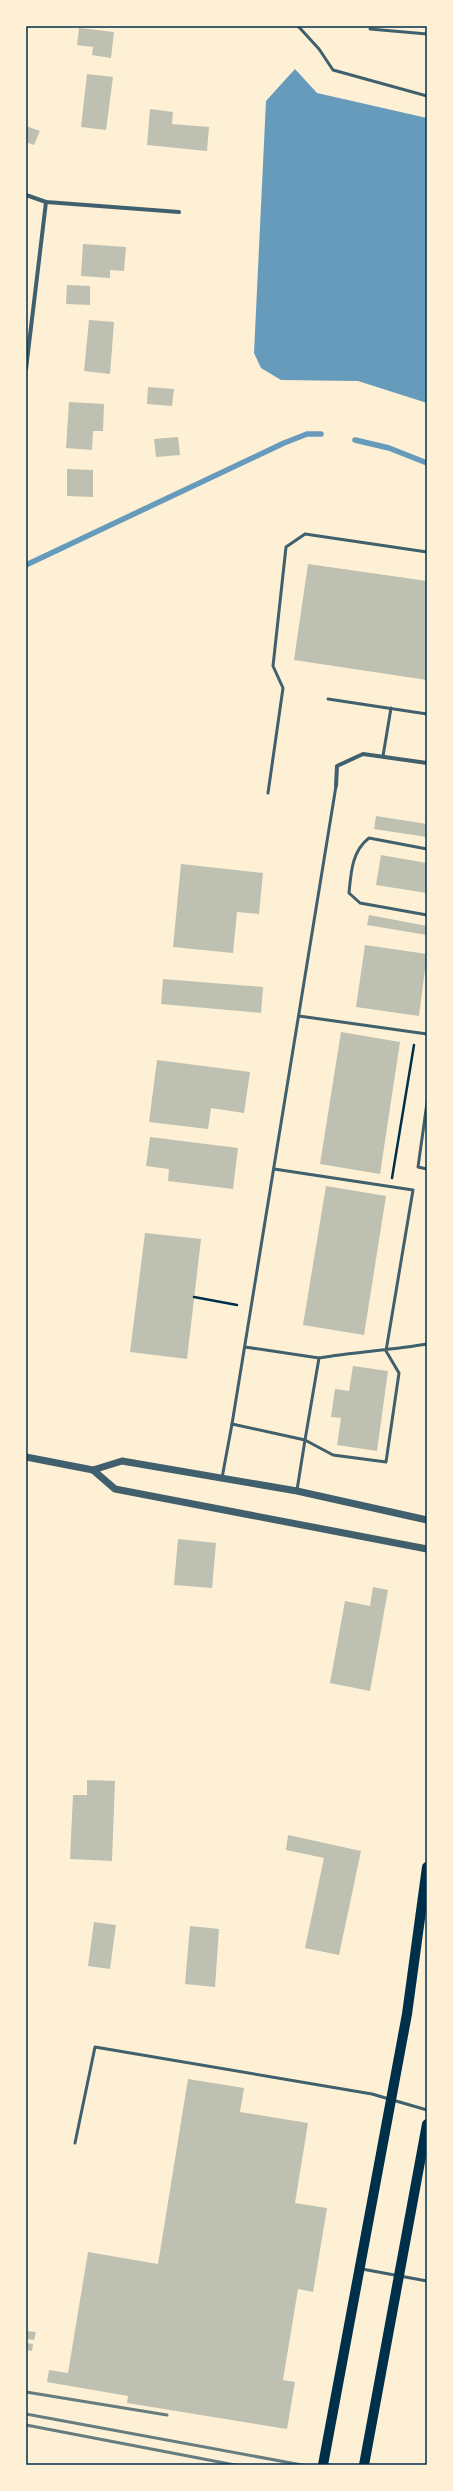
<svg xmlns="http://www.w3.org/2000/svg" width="453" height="2491" font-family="'Archivo Narrow',sans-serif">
	<rect width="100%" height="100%" fill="#fdf0d5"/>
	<path fill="#669bbc" d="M295,69l22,24 110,25v285l-69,-22 -77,-1 -20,-12 -7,-15 12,-252z"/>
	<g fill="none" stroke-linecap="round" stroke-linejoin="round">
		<g stroke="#669bbc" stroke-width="5.5">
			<path d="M355,440l34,8 38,15"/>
			<path d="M26,565l258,-122 23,-9h14"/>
		</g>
	</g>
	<g fill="#bec0b2">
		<path d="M79,28l35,4 -3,26 -19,-3 1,-8 -16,-2z"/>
		<path d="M87,74l26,3 -7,53 -25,-3z"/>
		<path d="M150,109l23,3 -1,12 37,3 -2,24 -60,-6z"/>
		<path d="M26,126l14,5 -6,14 -8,-3z"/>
		<path d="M83,244l43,3 -2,24 -14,-1v8l-29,-2z"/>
		<path d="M67,285l23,1v19l-24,-1z"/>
		<path d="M89,320l25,2 -4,52 -26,-3z"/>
		<path d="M148,387l26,2 -2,17 -25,-2z"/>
		<path d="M69,402l35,2 -1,27h-10l-1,19 -26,-2z"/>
		<path d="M178,437l2,18 -24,2 -2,-18z"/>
		<path d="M67,469l26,1v27l-26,-1z"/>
		<path d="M308,564l119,17v99l-133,-20z"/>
		<path d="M376,816l51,8v13l-53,-8z"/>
		<path d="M381,855l46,8v30l-51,-8z"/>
		<path d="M181,864l82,9 -4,41 -22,-2 -4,41 -60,-6z"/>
		<path d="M369,915l58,11v9l-60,-10z"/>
		<path d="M365,945l62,9 -8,62 -63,-9z"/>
		<path d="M163,979l100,8 -2,26 -100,-9z"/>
		<path d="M341,1032l59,10 -20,132 -60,-10z"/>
		<path d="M157,1060l93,12 -6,41 -33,-5 -3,21 -59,-7z"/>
		<path d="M150,1137l88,11 -5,41 -65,-8 1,-12 -23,-3z"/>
		<path d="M326,1186l60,10 -22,139 -61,-10z"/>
		<path d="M145,1233l56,6 -14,120 -57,-7z"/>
		<path d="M353,1366l35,5 -11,80 -40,-6 4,-27 -10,-1 4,-28 14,2z"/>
		<path d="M178,1539l38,4 -4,45 -38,-3z"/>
		<path d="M373,1587l15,3 -18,101 -40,-8 15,-82 25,5z"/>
		<path d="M87,1780l28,1 -3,80 -42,-2 3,-64h14z"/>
		<path d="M288,1835l73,16 -22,104 -34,-7 19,-90 -38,-8z"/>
		<path d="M94,1922l22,3 -6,44 -22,-3z"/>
		<path d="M190,1926l29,3 -4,58 -30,-3z"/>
		<path d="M188,2079l56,9 -4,24 68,11 -13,80 32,5 -14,84 -15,-3 -15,91 12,2 -8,47 -160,-26 1,-7 -81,-14 2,-12 19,3 20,-121 70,12z"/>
		<path d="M26,2331l10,1 -2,8 -8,-1z"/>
		<path d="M26,2343l7,1 -1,7 -6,-1z"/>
	</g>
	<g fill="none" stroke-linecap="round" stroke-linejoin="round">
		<g stroke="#003049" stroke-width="2.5">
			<path d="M392,1178l22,-133"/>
			<path d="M194,1297l43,8"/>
		</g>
		<g stroke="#3f606c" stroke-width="3">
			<path d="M298,26l21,23 14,21 94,26"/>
			<path d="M370,29l57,5"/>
			<path d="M328,699l99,15"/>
			<path d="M383,756l8,-48"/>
			<path d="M268,793l15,-105 -10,-22 13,-119 19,-13 122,18"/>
			<path d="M427,849l-58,-11c-17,13 -18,34 -20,55l11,10 67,12"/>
			<path d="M299,1016l128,18"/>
			<path d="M427,1103l-9,64 9,2"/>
			<path d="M274,1169l139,21 -27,161 13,22 -13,89 -53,-7 -28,-15 14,-82c36,-6 72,-8 108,-14"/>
			<path d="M245,1347l74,11"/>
			<path d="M232,1424l104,-638"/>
			<path d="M222,1478l10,-54 73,16 -8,50"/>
			<path d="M75,2143l20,-96 277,47 55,16"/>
			<path d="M362,2269l65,12"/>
		</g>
		<g stroke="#3f606c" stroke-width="4">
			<path d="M26,195l20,7 133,10"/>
			<path d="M26,369l20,-167"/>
			<path d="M336,786l1,-20 26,-12 64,9"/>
		</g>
		<g stroke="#3f606c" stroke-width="7">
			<path d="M26,1457l67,13 22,19 312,60"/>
			<path d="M93,1470l29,-9 175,30 130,29"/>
		</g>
		<g stroke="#003049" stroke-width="10">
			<path d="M323,2465l84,-451 20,-147"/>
			<path d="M364,2465l63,-341"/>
		</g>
		<g stroke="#657d81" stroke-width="3">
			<path d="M26,2392l141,23"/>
			<path d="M26,2414l276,51"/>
			<path d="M26,2425l209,40"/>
		</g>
	</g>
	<rect width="453" height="2491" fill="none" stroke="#fdf0d5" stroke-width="54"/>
	<rect x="27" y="27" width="399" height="2437" fill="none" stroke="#003049" stroke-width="1.5"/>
</svg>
